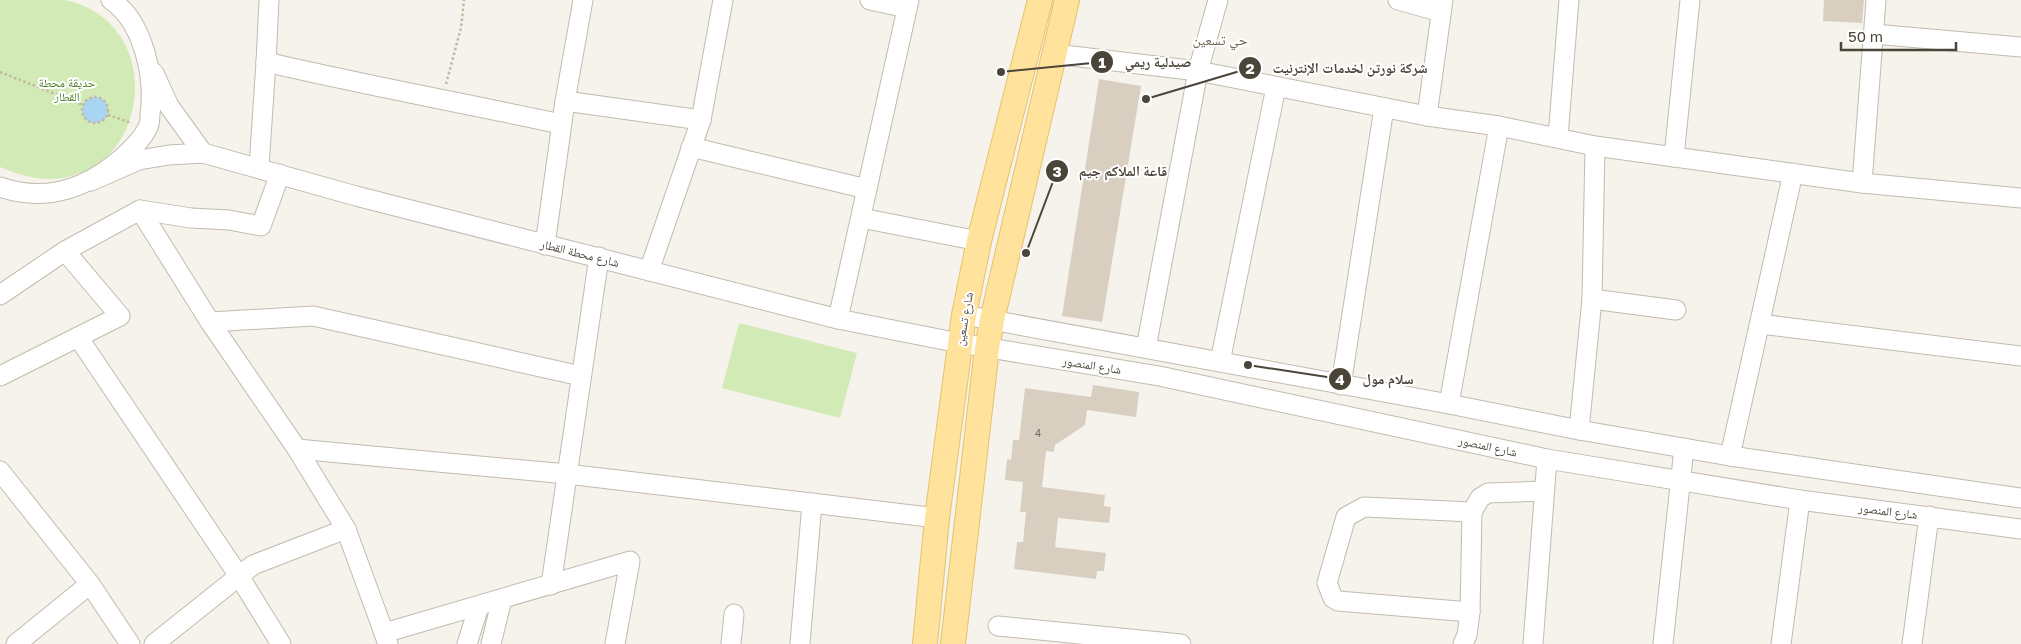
<svg xmlns="http://www.w3.org/2000/svg" width="2021" height="644" font-family="'Golos Text','Noto Naskh Arabic',sans-serif">
	<rect width="100%" height="100%" fill="#f6f3ec"/>
	<g fill="#d2eab5">
		<path d="M0,0c17,0 49,0 65,0 104,22 87,179 -17,179 -17,0 -33,-6 -48,-12z"/>
		<path d="M739,323l118,30 -17,65 -118,-30z"/>
	</g>
	<circle fill="#a9d4f2" cx="95" cy="110" r="13"/>
	<g fill="#d8cfc1">
		<path d="M1824,0h40l-2,23 -39,-2z"/>
		<path d="M1099,79l42,7 -39,236 -40,-6z"/>
		<path d="M1093,385l46,7 -3,25 -49,-7 -2,15 -30,20 -1,7 -8,-1 -4,36 63,8 -1,11 7,1 -2,16 -51,-5 -3,29 51,6 -2,18h-7l-1,8 -82,-10 3,-27h6l3,-30h-6l3,-30 -18,-2 2,-21 4,1 2,-20h6l6,-52 66,9z"/>
	</g>
	<g fill="none" stroke-linecap="round" stroke-linejoin="round">
		<defs>
			<g id="minor">
				<path d="M870,0l37,8"/>
				<path d="M1398,0l43,12"/>
				<path d="M1874,34l147,13"/>
				<path d="M1055,54l143,17 229,45 72,10 96,20 267,37 159,15"/>
				<path d="M266,62c98,23 197,41 295,62"/>
				<path d="M154,73l15,33 34,47"/>
				<path d="M565,101l136,19"/>
				<path d="M1427,116l16,-116"/>
				<path d="M1558,137l11,-137"/>
				<path d="M691,147l176,42"/>
				<path d="M1674,157l16,-157"/>
				<path d="M259,167l7,-105 3,-62"/>
				<path d="M91,181l48,-21 30,-5 34,-2 153,43 482,123 121,24 200,33 388,83 253,41 221,29"/>
				<path d="M1862,183l14,-183"/>
				<path d="M0,187c46,16 88,1 123,-30 8,-7 19,-18 24,-28 3,-4 3,-11 3,-15 5,-36 -6,-92 -39,-114"/>
				<path d="M140,210l70,112 87,127 49,80 42,115"/>
				<path d="M861,218l118,23"/>
				<path d="M545,245l20,-144 18,-101"/>
				<path d="M649,271l52,-151 22,-120"/>
				<path d="M0,295l65,-44 75,-41 51,8 38,2 32,6 19,-52"/>
				<path d="M1592,299l84,11"/>
				<path d="M964,315l485,89 130,26 151,26 291,42"/>
				<path d="M838,319l71,-319"/>
				<path d="M210,322l103,-6 268,60"/>
				<path d="M1760,324l261,32"/>
				<path d="M78,337l161,239 42,68"/>
				<path d="M1146,348l52,-277 20,-71"/>
				<path d="M1220,362l56,-275"/>
				<path d="M0,376l120,-60 -55,-65"/>
				<path d="M1341,385l43,-277"/>
				<path d="M1449,404l50,-278"/>
				<path d="M1579,430l13,-131 3,-153"/>
				<path d="M297,449l270,25 370,44"/>
				<path d="M1730,456l63,-283"/>
				<path d="M0,471l90,113 40,60"/>
				<path d="M551,585l48,-328"/>
				<path d="M1470,612l-132,-11 -5,-3 -6,-15 19,-66 18,-10 108,5"/>
				<path d="M998,626l183,18"/>
				<path d="M384,633l246,-72 -15,83"/>
				<path d="M16,644l74,-60"/>
				<path d="M154,644l99,-79 93,-36"/>
				<path d="M467,644l12,-38"/>
				<path d="M491,644l11,-45"/>
				<path d="M731,644l3,-30"/>
				<path d="M800,644l12,-141"/>
				<path d="M1463,644l4,-9 3,-23 2,-100 8,-14 8,-5 56,-2"/>
				<path d="M1533,644l14,-185"/>
				<path d="M1663,644l21,-196"/>
				<path d="M1781,644l19,-144"/>
				<path d="M1912,644l17,-128"/>
			</g>
			<g id="major">
				<path d="M925,644l12,-126 27,-203 15,-74 61,-241"/>
				<path d="M953,644l34,-296 5,-28 75,-320"/>
			</g>
		</defs>
		<use href="#minor" stroke="#c2bbae" stroke-width="21"/>
		<use href="#major" stroke="#e6c16a" stroke-width="26"/>
		<g stroke="#c4b79f" stroke-width="2.5" stroke-dasharray="2.5 2.5" stroke-linecap="butt">
			<path d="M0,72l83,33"/>
			<path d="M446,84l15,-56 3,-28"/>
			<circle cx="95" cy="110" r="13"/>
			<path d="M108,115l24,8"/>
		</g>
		<use href="#minor" stroke="#fff" stroke-width="19"/>
		<use href="#major" stroke="#ffe39c" stroke-width="24"/>
	</g>
	<g text-anchor="middle" dominant-baseline="central" stroke-width="4" stroke-linejoin="round" paint-order="stroke">
		<g font-size="10" fill="#6e675b">
			<text x="1038" y="433">4</text>
		</g>
		<g font-size="12" fill="#4a7f2a" stroke="#fff">
			<text x="67" y="82">حديقة محطة<tspan x="67" dy="14">القطار</tspan></text>
		</g>
		<g font-size="12" fill="#4b4439" stroke="#fff">
			<text transform="translate(580 253) rotate(14)">شارع محطة القطار</text>
			<text transform="translate(964 319) rotate(-80)">شارع تسعين</text>
			<text transform="translate(1092 365) rotate(9)">شارع المنصور</text>
			<text transform="translate(1488 446) rotate(12)">شارع المنصور</text>
			<text transform="translate(1888 511) rotate(7)">شارع المنصور</text>
		</g>
		<g font-size="14" fill="#6e6250" stroke="#fff">
			<text x="1220" y="39">حي تسعين</text>
		</g>
	</g>
	<path fill="none" stroke="#4b4439" stroke-width="2" d="M1001 72L1102 62M1146 99L1250 68M1026 253L1057 171M1248 365L1340 379"/>
	<g fill="#4b4439" stroke="#fff" stroke-width="2">
		<circle cx="1001" cy="72" r="5"/>
		<circle cx="1146" cy="99" r="5"/>
		<circle cx="1026" cy="253" r="5"/>
		<circle cx="1248" cy="365" r="5"/>
		<circle cx="1102" cy="62" r="12"/>
		<circle cx="1250" cy="68" r="12"/>
		<circle cx="1057" cy="171" r="12"/>
		<circle cx="1340" cy="379" r="12"/>
	</g>
	<g font-size="15" text-anchor="middle" font-weight="bold" fill="#fff">
		<text x="1102" y="68">1</text>
		<text x="1250" y="74">2</text>
		<text x="1057" y="177">3</text>
		<text x="1340" y="385">4</text>
	</g>
	<g font-size="14" text-anchor="middle" font-weight="bold" fill="#4b4439" stroke="#fff" stroke-width="4" stroke-linejoin="round" paint-order="stroke">
		<text x="1158" y="67">صيدلية ريمي</text>
		<text x="1350" y="73">شركة نورتن لخدمات الإنترنيت</text>
		<text x="1123" y="176">قاعة الملاكم جيم</text>
		<text x="1388" y="384">سلام مول</text>
	</g>
	<path d="M1841 42v8h115v-8" fill="none" stroke="#4b4439" stroke-width="2.5"/>
	<text x="1848" y="42" font-size="15" fill="#4b4439" stroke="#ffffff" stroke-width="4" paint-order="stroke">50 m</text>
</svg>
